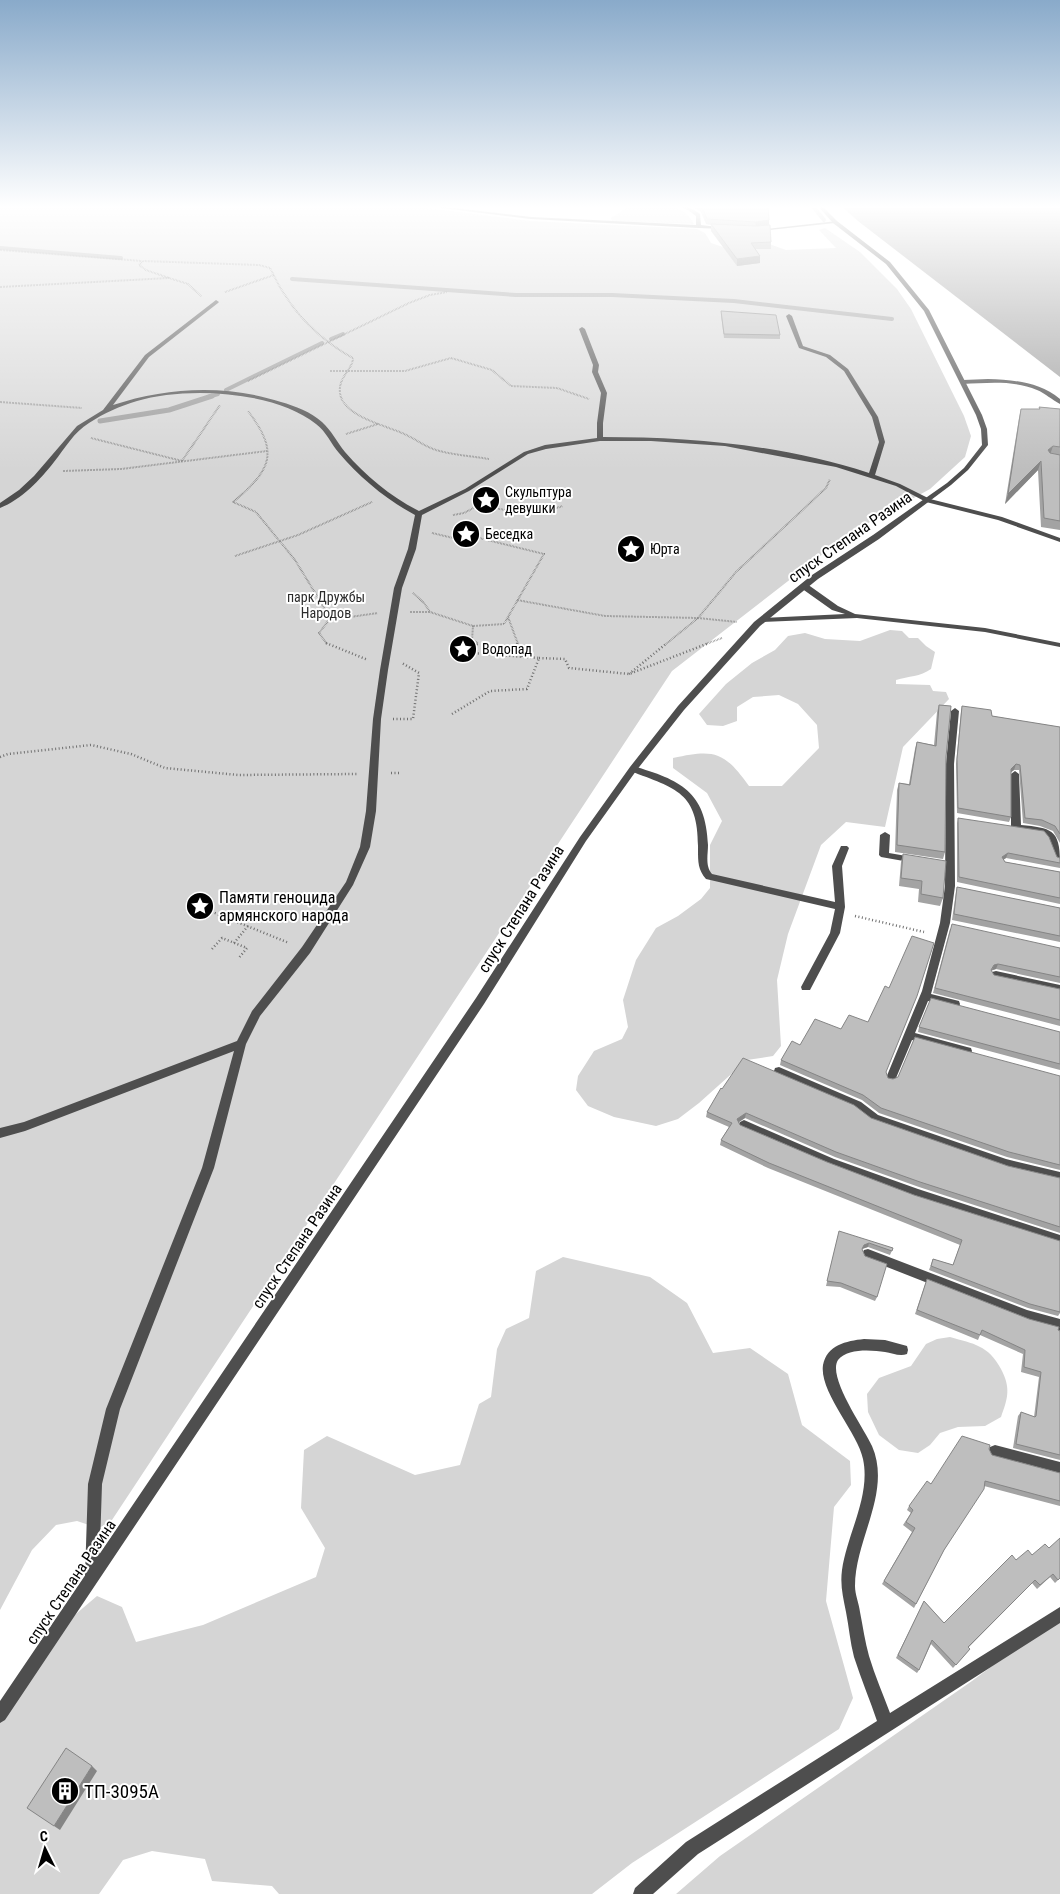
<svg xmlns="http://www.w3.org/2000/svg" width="1060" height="1894" font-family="'Roboto Condensed',sans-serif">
	<rect width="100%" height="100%" fill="#fff"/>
	<g fill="#d5d5d5">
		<path d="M0,205h404l126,16 167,8 8,4 6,10 12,4 46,-3 17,6 50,-2 -17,-18 6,-2 35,24 37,37 14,20 53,107 7,20 -6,21 -35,32 -80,44 -178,138 -562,852 -12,5 -21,-7 -21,4 -24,25 -32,60z"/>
		<path d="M626,205c23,0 55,-6 68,19l-82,-3 -1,-3 14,-9z"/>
		<path d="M890,630l12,1 7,7h9l8,8 9,6 -4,17c-11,8 -22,7 -35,11v4l34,1 3,6 13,1 3,7 -46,48 -18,80 -39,-5 -25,23 -33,89 -11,46 4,66 -8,10 -26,4 -48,43 -21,16 -22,7 -42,-9 -26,-11 -12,-16 2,-14 16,-25 28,-12 6,-12 -5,-27 13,-40 20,-32 22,-12 23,-17 9,-11v-43l12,-24 -15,-28 -34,-25v-10c41,-9 51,-7 76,28h33l37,-38 -2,-23 -19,-21 -19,-9 -26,2 -16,10v14l-14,5 -16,-1 -8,-11 27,-30 26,-21 23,-13 13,-14 17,-3 20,6 35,2z"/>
		<path d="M563,1257l87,20 37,26 26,50 37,-5 38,26 14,51 48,36 1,24 -17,22 -8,94 27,97 -14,31 -207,134 -40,31h-313l-7,-8 -60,-5 -7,-22 -53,-8 -29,9 -24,34h-99v-173l63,-96 34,-29 25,11 14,35 67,-17 113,-48 9,-29 -24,-40 3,-58 23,-14 88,39 45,-10 19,-61 12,-7 6,-48 9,-20 23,-11 7,-47z"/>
		<path d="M950,1337c24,7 38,8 51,32 10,19 7,29 0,48l-16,9 -27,1 -18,6 -10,12 -12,8 -19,-3 -20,-15 -11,-23 -1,-18 12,-16 32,-12 15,-22 11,-5z"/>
		<path d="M1060,1615v279h-384l44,-38 252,-175z"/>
	</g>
	<path fill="#9c9c9c" d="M840,205h220v172l-202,-156z"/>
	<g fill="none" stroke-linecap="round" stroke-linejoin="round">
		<g stroke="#9c9c9c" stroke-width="4">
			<path d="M812,205l12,15"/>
			<path d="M0,248l121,10"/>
			<path d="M292,279l224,16h96l122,6 158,18"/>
			<path d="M331,339l12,-5"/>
			<path d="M226,390l96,-47"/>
			<path d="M208,397l10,-3"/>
		</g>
		<path stroke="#9c9c9c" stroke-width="5" d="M100,421l69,-11 43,-14"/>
		<g stroke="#707070" stroke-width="2" stroke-dasharray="0.5 1" stroke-linecap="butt">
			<path d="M0,250l142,11"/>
			<path d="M169,278l19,6 14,13"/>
			<path d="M0,287l169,-9 -23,-8 -7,-5 4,-4 116,4 11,3c5,9 9,19 15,27 16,26 42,49 68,63 0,11 -15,19 -13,35 3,23 44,32 62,40 12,5 22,13 34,17 17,5 35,6 53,9"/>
			<path d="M225,292l49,-17"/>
			<path d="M330,371h75l46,-13 41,12 19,16 46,2 32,11"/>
			<path d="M248,381l161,-78 21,-8 17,-3"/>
			<path d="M0,402l82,6"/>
			<path d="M346,434l32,-10"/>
			<path d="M91,438l91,23 38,-56"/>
			<path d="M63,471l58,-2 146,-18"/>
			<path d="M233,502l23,10 39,48 30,49 4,11"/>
			<path d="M233,502c38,-32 47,-49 15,-91"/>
			<path d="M453,515l11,-2 17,-9c28,9 54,11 82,2"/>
			<path d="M432,533l34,8 5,-5 73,18 -36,63 10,27"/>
			<path d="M235,556l63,-21 74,-33"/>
			<path d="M413,593l11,10 6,9"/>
			<path d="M517,600l88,16 93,2 39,4"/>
			<path d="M410,612h20l43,14 -1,14 -4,4"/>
			<path d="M473,626l31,-2 4,-7"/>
			<path d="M472,640l6,3 -1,1"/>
			<path d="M327,644l-8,-11 10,-13 49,-7"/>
			<path d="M666,644l32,-26 38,-46 90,-84 4,-9"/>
			<path d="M706,644l16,-6"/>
		</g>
		<g stroke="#707070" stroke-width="2.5" stroke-dasharray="1 2.5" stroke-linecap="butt">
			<path d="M326,643l42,17"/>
			<path d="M517,643l5,14"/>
			<path d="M461,653l9,-10"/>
			<path d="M539,658l26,1 4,9 60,6 80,-31"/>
			<path d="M629,674l38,-31"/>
			<path d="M452,714l38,-23 37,-2 12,-31 -67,-5 -1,-2 7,-8"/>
			<path d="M393,719h20l6,-46 -17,-10"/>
			<path d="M0,757l8,-3 83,-9 40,9 34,14 73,7 119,-1"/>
			<path d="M391,773h9"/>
			<path d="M205,909l84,34"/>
			<path d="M855,916l69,16"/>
			<path d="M234,943l14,-17"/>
			<path d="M212,949l10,-11 25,10 -9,11"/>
		</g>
		<g fill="#4e4e4e" fill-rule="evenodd">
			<path d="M418,205h10l103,12 165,8v-9l-8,-6 -14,-5c9,-1 18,3 26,9l1,11 25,3 -2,1 -25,-1 -168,-9z"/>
			<path d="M837,221l-2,2 -76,8 -2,-1z"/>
			<path d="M216,300l3,2 -1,1 -69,54 -36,48c54,-18 113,-21 168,-3 14,4 30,10 41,20 9,8 15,20 23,30 21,24 46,45 74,59l46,-22 59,-37 21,-7 52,-7v-15l4,-30 -9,-21 1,-7 -14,-36 3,-2 3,2 14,36 -1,7 9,21 -4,30v14c90,0 181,8 266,36l10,-31 -7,-25 -28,-46 -18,-14 -27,-9 -13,-32 3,-2 3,2 11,30 27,9 18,14 30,48 7,25 -10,33 25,9 30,15 72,18 58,21v4l-62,-22 -72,-18 -30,-16 -60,-19 -111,-21 -74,-5h-51l-54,8 -18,5 -59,37 -47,24 -6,34 -14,39 -14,82 -7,49 -5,92 -6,36 -17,38 -43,68 -50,63 -14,28 -32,124 -94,241 -18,75 -3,92 -2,5 -5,2 -5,-2 -2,-5 3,-92 18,-75 96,-241 32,-117 -209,80 -25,7v-10l24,-6 213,-81 15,-30 50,-64 44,-65 14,-35 6,-36 7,-92 7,-49 14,-82 14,-39 7,-34c-28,-15 -55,-37 -76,-62 -8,-9 -13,-22 -23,-29 -41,-33 -129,-38 -179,-23 -17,5 -33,12 -48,22 -15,9 -24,25 -35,39 -13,17 -33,38 -54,46v-5l19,-13 15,-14 43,-50 26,-16 42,-55z"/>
			<path d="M988,379c27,1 51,3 72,20v5c-8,-4 -15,-11 -23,-14 -23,-10 -50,-7 -74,-6l-3,-2 3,-2z"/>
			<path d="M801,584h6l31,22 17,8 130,14 75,15v4l-75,-15 -128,-14 -97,4 -1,-2 4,-2 82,-4 -13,-4 -31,-22z"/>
			<path d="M955,708l4,3 -5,53 1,122 -5,37 -19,71 28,7 1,3 -1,3 -4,1 -27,-7 -13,32 52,14 4,1 1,3 -1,3 -4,1 -55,-15 -16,38 -1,3 -4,1 -4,-1 -1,-3 36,-87 18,-68 5,-37 1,-122 5,-53z"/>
			<path d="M633,766c47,14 73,25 75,79 0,10 -3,21 4,29l123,28 -3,-36 9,-20h6l2,2 -7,18 3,41 -5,26 -30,57h-8l-1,-3 29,-54 5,-24 -129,-30c-8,-9 -8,-17 -8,-29 1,-57 -20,-61 -68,-79l-1,-2z"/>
			<path d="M1015,771l4,3 2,51c30,3 39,4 39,37l-3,-1 -8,-20 -6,-7 -27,-3 -5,-3v-54z"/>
			<path d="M885,832l5,3 -1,18 29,5 2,2 -2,2 -3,1 -34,-6 -2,-2 1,-20z"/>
			<path d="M996,971l64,14v8l-68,-15 -1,-3 1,-3z"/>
			<path d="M779,1067l82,35 17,13 128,44 54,13v10l-54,-13 -136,-48 -17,-13 -78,-34 -1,-3 1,-3z"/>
			<path d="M744,1120l90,39 84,30 142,46v10l-147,-47 -87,-33 -86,-37 -2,-3 2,-3z"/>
			<path d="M868,1249l159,61 33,9v12l-33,-9 -163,-64 -2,-4 2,-4z"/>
			<path d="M864,1339l21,1 22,6 1,4 -1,4c-7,3 -15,-1 -22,-2 -13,-2 -38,-4 -47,8 -11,17 26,68 34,86 20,46 -17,93 -17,140 0,9 4,17 5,26 3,15 5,30 9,44 6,20 14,38 21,57l170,-106v16l-362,231 -45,40h-20l2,-6 51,-46 191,-121c-7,-21 -16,-42 -23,-64 -4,-15 -5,-30 -8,-45 -3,-15 -6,-27 -4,-42 5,-36 29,-74 21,-111 -5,-26 -44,-67 -40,-94 4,-20 23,-24 41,-26z"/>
			<path d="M995,1445l65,17v14l-70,-19 -2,-5 2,-5z"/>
		</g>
		<path fill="#4e4e4e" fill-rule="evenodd" d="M817,205h4l16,16 53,41 39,48 53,105 5,14 1,16 -20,25 -17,15 -72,54 -61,40 -58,47 -76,84 -48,61 -50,70 -102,163 -479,716 -5,3v-22l476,-703 104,-161 50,-70 48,-61 76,-84 58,-47 61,-40 74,-52 17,-15 18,-23 -1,-16 -5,-14 -52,-104 -38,-47 -53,-41z"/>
	</g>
	<g fill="#a3a3a3">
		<path d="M692,205h76l1,20 2,17v7h-16l5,14 -23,3 -26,-35v-6l-5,-1 -5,-12 -7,-4z"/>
		<path d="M721,311l59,24v4l-56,-1 -3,-23z"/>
		<path d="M1039,407l21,2v121l-19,-3 -3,-57 -33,34 14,-86 2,-9h18z"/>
		<path d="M939,705l7,52 -1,95 -2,7 -48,-7 2,-62 2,-7 10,1 6,-35 2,-7 17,3 3,-33z"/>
		<path d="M962,706l30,10 68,11v116l-7,-12 -13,-5 -17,-3 -4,-53h-5l-3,2v45l-2,5 -52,-9 -1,-49 5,-52z"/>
		<path d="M958,818l102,40v10l-54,-10 -3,2 2,2 55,10v32l-103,-22v-59z"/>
		<path d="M903,854l40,44 -3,8 -22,-4 1,-13 -20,-3 2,-24z"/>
		<path d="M957,887l103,21v34l-108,-22 4,-28z"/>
		<path d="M950,929l110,19v35l-64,-14 -5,2 3,4 66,14v37l-127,-33z"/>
		<path d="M919,1027l141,5v38l-142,-38z"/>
		<path d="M800,1045l86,28 2,5 5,1 167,-3v94l-53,-13 -128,-44 -17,-13 -82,-35 1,-5z"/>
		<path d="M722,1089l149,29 137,48 52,12v55l-141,-46 -84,-30 -90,-39 -6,4 1,3 87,37 87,33 146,46v72l-2,3 -30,-8 -99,-38 4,-11 20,6 7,-20 -192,-77 -48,-23 1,-5 8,-13 -23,-10 1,-5z"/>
		<path d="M838,1236l55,12 -3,7 -22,-8 -6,2 15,48 -2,4 -35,-14 -14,-1z"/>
		<path d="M927,1279l133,52v129l-47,-12 5,-32 3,-4 13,5 5,-40 -18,-5 2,-18 -43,-19 -2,5 -63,-26z"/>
		<path d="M989,1449l3,6 68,18v33l-76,-20 -40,64 -30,58 -32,-24 30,-52 -9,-7 8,-12 -4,-3 2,-4 22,-22z"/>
		<path d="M1032,1555l28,23 -5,5 -5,-6 -13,12 -5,-6 -64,65 2,1 -17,19 -22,-24 -12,26 -2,3 -21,-15 28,-57 20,22 72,-63z"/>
	</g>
	<g fill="#858585">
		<path d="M769,220v6l-14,1 1,-5z"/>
		<path d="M760,256v7l-23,3v-7z"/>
		<path d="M1053,446l-3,9 -2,-5z"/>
		<path d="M1041,461l-3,9 -33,34 3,-10z"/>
		<path d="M1016,764l-2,6 -5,4 2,-5z"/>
		<path d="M1008,853l-2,5 -6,4 2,-5z"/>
		<path d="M998,964l-2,5 -4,1 2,-5z"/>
		<path d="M746,1113l-1,5 -9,6 1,-5z"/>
		<path d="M869,1243l-1,4 -6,2 -2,4 4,-8z"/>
		<path d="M92,1766l5,5 -37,59 -6,-4z"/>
	</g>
	<g fill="#bebebe" stroke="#858585">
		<path d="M698,205h70l1,15 -13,2 -49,-3 -5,-12z"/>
		<path d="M711,224l45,2 14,-1 1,17 -20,1 9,13 -23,3z"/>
		<path d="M721,311l55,4 4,20 -56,-1z"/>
		<path d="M1039,407l21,2v38l-7,-1 -5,4 2,3 10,2v66l-16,-3 -3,-57 -33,33 13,-85h19z"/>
		<path d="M939,705l12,1 -5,51 -1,95 -48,-7 2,-62 11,2 7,-43 19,4z"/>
		<path d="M962,706l29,4 1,6 68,11v107l-5,-8 -13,-6 -17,-2 -5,-53 -4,-1 -5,5v48l-53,-9 -1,-49z"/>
		<path d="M958,818l86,13 5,6 8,20 3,1v5l-52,-10 -6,4 3,5 55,10v26l-101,-21z"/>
		<path d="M903,854l43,7 -3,37 -22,-4 1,-13 -21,-3z"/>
		<path d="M957,887l103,21v28l-106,-22z"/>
		<path d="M952,924l108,24v29l-62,-13 -4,1 -3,5 3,5 66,14v31l-125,-32z"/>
		<path d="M912,936l22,7 -17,53 -31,76 2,6 5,1 5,-2 17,-40 145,39v89l-51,-13 -128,-44 -18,-13 -82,-35 11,-19 8,4 15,-26 26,10 8,-14 19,7 17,-36 4,2z"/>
		<path d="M931,998l129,34v32l-141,-37z"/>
		<path d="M743,1058l111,47 17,13 137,48 52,12v49l-140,-45 -84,-30 -90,-39 -9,6 3,6 87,37 87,33 146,46v71l-30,-8 -99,-38 2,-7 20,6 9,-25 -193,-77 -48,-23 11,-17 -25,-11 14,-24 1,1z"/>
		<path d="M839,1231l54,17 -1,3 -23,-8 -5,2 -2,4 3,7 22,8 -10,33 -36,-14 -14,-2z"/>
		<path d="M927,1279l102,40 30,8 -1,3 2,1v124l-44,-11 5,-32 14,5 1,-1 5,-44 -17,-5 1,-17 -43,-20 -2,5 -63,-25z"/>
		<path d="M962,1436l28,9 -1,4 3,6 68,18v28l-75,-20 -1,8 -40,61 -28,54 -32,-23 31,-53 -9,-6 7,-12 -4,-4 18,-25 4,3z"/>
		<path d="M1060,1538v40l-2,2 -5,-6 -13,11 -5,-5 -67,67 2,2 -14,16 -24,-25 -13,30 -21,-15 26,-54 20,22 68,-68 4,5 12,-10 4,5 13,-11 4,4z"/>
		<path d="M66,1748l26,18 -38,60 -27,-18z"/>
	</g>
	<linearGradient id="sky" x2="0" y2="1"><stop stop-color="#89aaca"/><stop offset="0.44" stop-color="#fff"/><stop offset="1" stop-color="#fff" stop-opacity="0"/></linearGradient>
	<rect width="1060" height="470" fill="url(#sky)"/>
	<defs>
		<symbol id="sight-disc" viewBox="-11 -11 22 22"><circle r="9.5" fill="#000" stroke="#fff"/><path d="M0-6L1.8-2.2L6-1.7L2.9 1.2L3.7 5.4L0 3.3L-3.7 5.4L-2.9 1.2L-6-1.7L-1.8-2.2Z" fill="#fff"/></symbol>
		<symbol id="building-disc" viewBox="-11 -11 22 22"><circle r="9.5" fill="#000" stroke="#fff"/><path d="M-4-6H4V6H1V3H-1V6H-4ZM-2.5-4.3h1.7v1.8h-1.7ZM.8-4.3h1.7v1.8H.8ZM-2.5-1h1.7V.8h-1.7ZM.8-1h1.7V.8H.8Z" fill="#fff"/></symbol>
	</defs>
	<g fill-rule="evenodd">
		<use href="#sight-disc" x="470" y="484" width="32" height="32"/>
		<use href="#sight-disc" x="450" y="518" width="32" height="32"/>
		<use href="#sight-disc" x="615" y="533" width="32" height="32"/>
		<use href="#sight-disc" x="447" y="633" width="32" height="32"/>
		<use href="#sight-disc" x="184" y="890" width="32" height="32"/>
		<use href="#building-disc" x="49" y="1775" width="32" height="32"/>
	</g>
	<g text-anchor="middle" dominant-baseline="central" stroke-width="4" stroke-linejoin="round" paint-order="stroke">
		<g font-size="14" fill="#000" stroke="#fff" text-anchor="start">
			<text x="505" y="492">Скульптура<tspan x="505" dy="16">девушки</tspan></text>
			<text x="485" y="534">Беседка</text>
			<text x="650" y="549">Юрта</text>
			<text x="482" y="649">Водопад</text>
		</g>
		<g font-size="14" fill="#2c2c2c" stroke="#fff">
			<text x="326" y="597">парк Дружбы<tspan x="326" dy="16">Народов</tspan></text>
		</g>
		<g font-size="16" fill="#000" stroke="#fff">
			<text transform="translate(850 537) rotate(-35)">спуск Степана Разина</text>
			<text transform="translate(521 909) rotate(-58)">спуск Степана Разина</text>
			<text transform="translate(297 1246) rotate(-56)">спуск Степана Разина</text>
			<text transform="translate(71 1582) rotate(-56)">спуск Степана Разина</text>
		</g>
		<g font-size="16" fill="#000" stroke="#fff" text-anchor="start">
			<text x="219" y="897">Памяти геноцида<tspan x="219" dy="18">армянского народа</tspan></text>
		</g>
		<g font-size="19" fill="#000" stroke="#fff" text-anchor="start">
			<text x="84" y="1791">ТП-3095А</text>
		</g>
	</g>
	<g transform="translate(45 1849) rotate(355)" stroke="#ffffff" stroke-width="4" paint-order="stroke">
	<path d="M0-4L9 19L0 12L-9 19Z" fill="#000000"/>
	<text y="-8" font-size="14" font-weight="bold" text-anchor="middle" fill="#000000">С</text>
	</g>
</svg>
